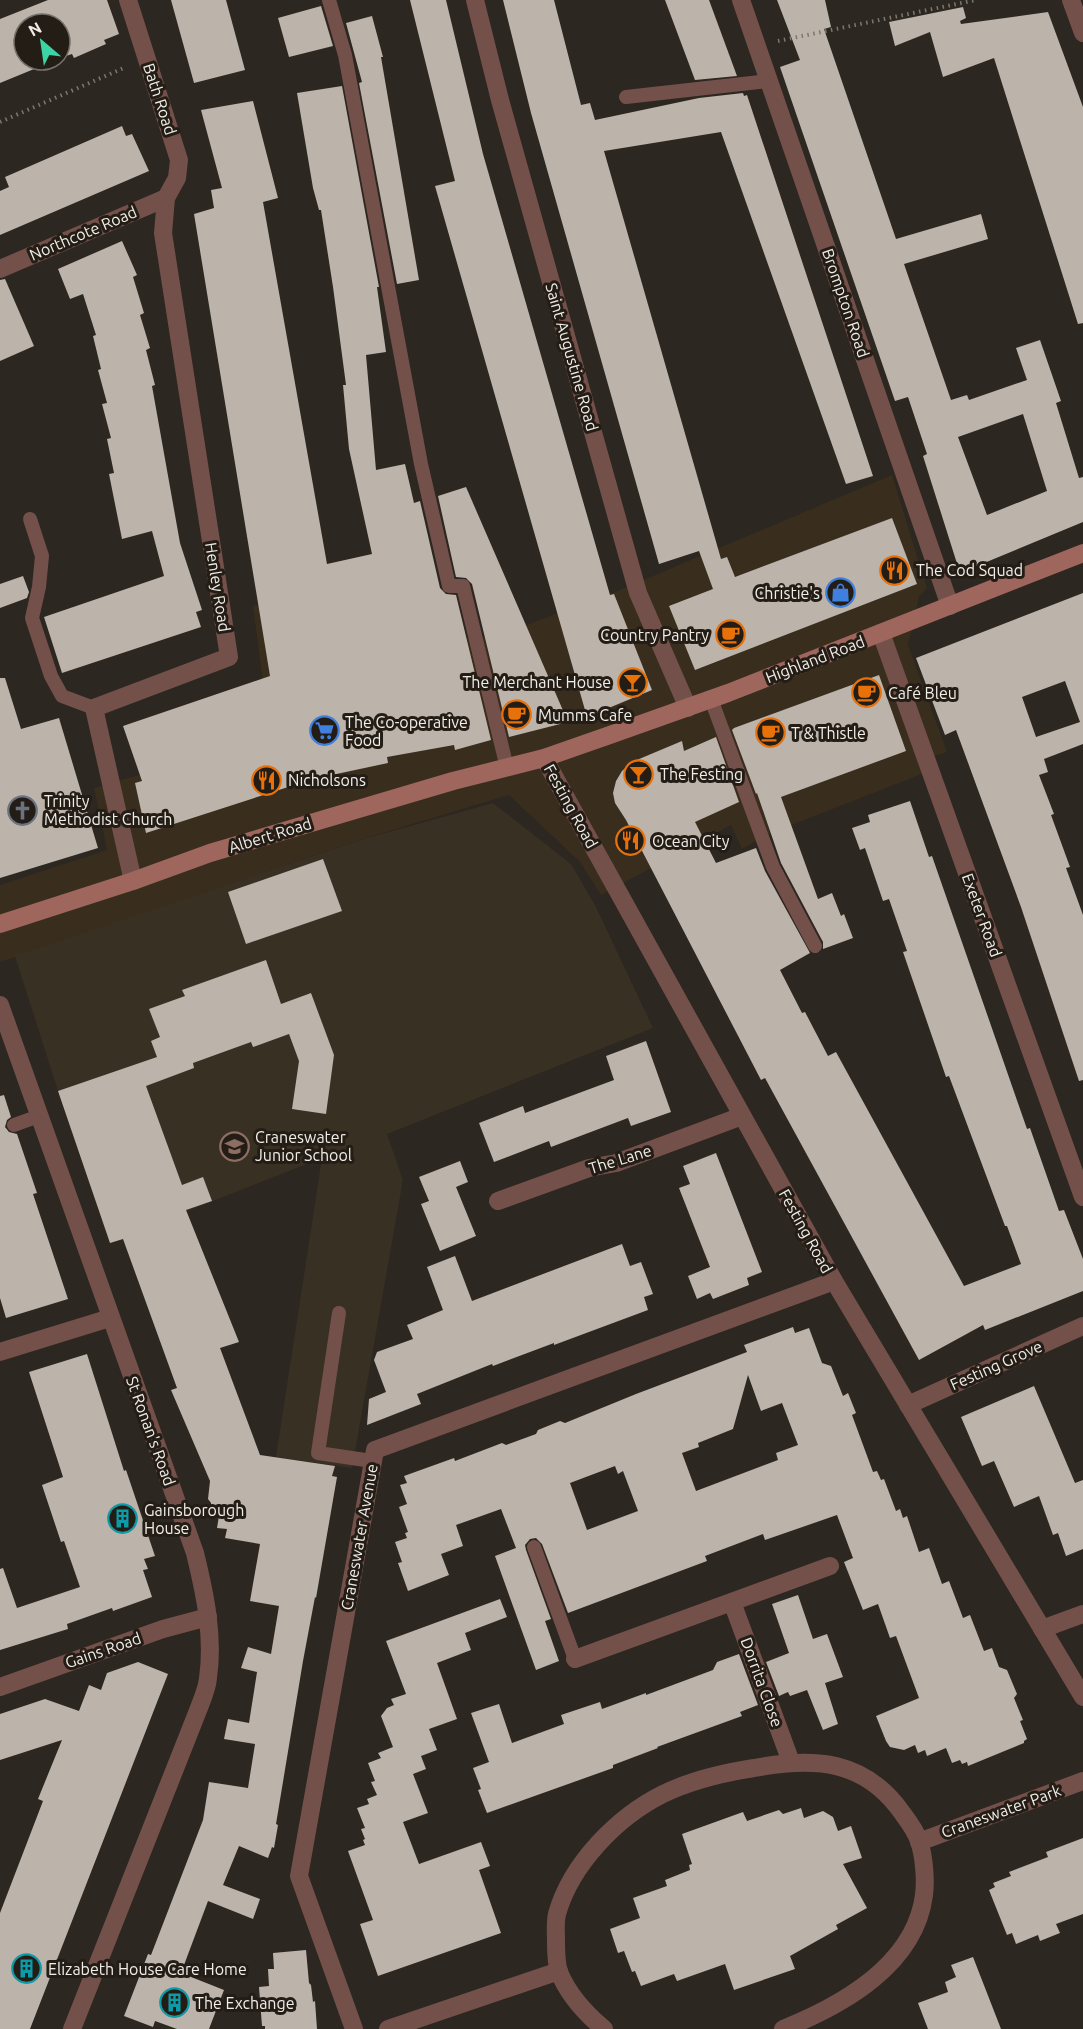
<svg xmlns="http://www.w3.org/2000/svg" width="1083" height="2029" font-family="Ubuntu,sans-serif">
	<rect width="100%" height="100%" fill="#2c2720"/>
	<path fill="#392d1e" d="M892,475l35,113 -8,9 -11,48 39,107 -29,10 4,12 -151,59 -29,16 -11,-24 -130,70 -21,-33 -71,-67 -149,45 -360,122v-77l107,-35 -13,-62 176,-51 -17,-131 108,-16 28,54 105,-7 121,-45z"/>
	<path fill="#393024" d="M493,803l78,61 24,41 58,123 -266,106 16,46 -51,288 -76,-11 46,-299 -168,66 1,4 -45,15 -52,-152 -43,-135 345,-116z"/>
	<g fill="#bcb4ab" fill-rule="evenodd">
		<path d="M48,0h59l12,34 -15,6 2,4 -32,14 -2,-4 -12,4v-34h-36v36h32l-56,23v-64z"/>
		<path d="M171,0h55l19,70 -51,13z"/>
		<path d="M410,0h36l37,154 127,441 4,-1 38,96 -65,27 -152,-531 20,-5z"/>
		<path d="M503,0h51l27,105 9,-2 5,17 104,-22 44,-5 1,3 3,-1 126,381 -27,8 -125,-352 -117,19 117,408 6,-2 8,20 157,-59 25,66 -222,86 -26,-64 44,-17 -14,-38 -40,13 -128,-451z"/>
		<path d="M665,0h44l28,76 -42,4z"/>
		<path d="M777,0h48l6,27 -7,2 72,210 85,-25 7,25 -84,25 47,136 16,-5 2,5 58,-20 -11,-32 24,-8 21,61 -5,2 23,75 4,-1v45l-123,51 -37,-117 4,-2 -19,-57 -13,4 -115,-334 20,-7zM1023,414l24,77 -60,24 -29,-78z"/>
		<path d="M321,6l12,40 -44,11 -11,-39z"/>
		<path d="M963,7l3,11 -6,3 1,3 87,-12 35,95v216l-5,1 -84,-266 -51,19 -13,-45 -35,14 -6,-24z"/>
		<path d="M372,16l11,41h-2l38,223 -22,4 -38,-201 3,-1 -16,-59z"/>
		<path d="M342,86l37,201h-2l9,65 -20,3 10,115 29,-6 9,39 6,-2 20,87 6,6 10,1 35,145 -36,10 -1,-5 -67,12 1,6 -75,16 -167,54 -11,-50 7,-2 -19,-55 147,-50 -76,-462 20,-6 -3,-18 11,-2 -21,-78 52,-9 25,97 -15,4 64,362 45,-10 -23,-105 -6,-64h3l-13,-98 -12,-77h-2l-6,-22 -16,-95z"/>
		<path d="M122,126l4,10 6,-2 17,37 -149,64v-44l9,-4 -4,-10z"/>
		<path d="M122,241l15,34 -4,2 11,36 -4,2 10,33 -4,2 9,35 -3,1 28,157 22,67 -6,2 5,15 -139,46 -18,-56 120,-41 -12,-45 -30,8 -13,-65 5,-1 -7,-34 4,-1 -9,-34 5,-1 -9,-33 3,-1 -8,-33 3,-1 -13,-41 -13,5 -12,-30z"/>
		<path d="M5,279l29,67 -34,15v-81z"/>
		<path d="M466,487l102,235 -59,15 -37,-153 -6,-6 -10,-1 -18,-81z"/>
		<path d="M23,576l6,16 -2,6 -27,10v-24z"/>
		<path d="M1083,593v151l-39,15 4,13 -9,3 15,39 -3,1 19,52 -4,1 17,47v165l-4,1 -58,-174 -65,-177 -11,5 -29,-77zM1065,681l15,41 -44,15 -14,-40z"/>
		<path d="M879,675l27,76 -125,46 37,102 14,-6 9,23 3,-2 9,24 -30,11v-7l-42,-79 -24,-70 -1,1 -24,-64 2,-2z"/>
		<path d="M0,678h5l16,51 38,-11 39,130 -98,30z"/>
		<path d="M716,737l23,65 -44,20 21,41 40,-15 9,23 45,82 -30,17 22,43 3,-1 23,44 8,-4 128,234 57,-22 -14,-38h-2l-56,-150 -3,1 -43,-125 4,-1 -18,-52 -6,2 -18,-53 -5,2 -8,-22 18,-6 -2,-7 42,-14 19,56 3,-1 95,273 3,-1 29,83 5,-1 19,49v32l-98,39 -2,-5 -64,35 -154,-282 -4,2 -135,-260 -11,-17 -2,-10 3,-12 6,-10 10,-9 50,-21 2,10z"/>
		<path d="M323,859l19,52 -96,33 -18,-52z"/>
		<path d="M266,960l15,44 30,-11 23,62 -8,59 -34,-5 7,-48 -10,-27 -36,13 -2,-5 -58,21 1,5 -48,18 36,99 21,-8 9,24 -26,9 53,132 -19,6 40,107 75,11 -3,10 5,1 -21,121 -1,-1 -12,64 -27,163 2,1 -4,23 -2,-1 -4,11 -29,-12 -16,39 37,14 -7,20 -45,-18 -27,72 43,17 -15,39h-32l-22,-8 -2,6 -29,-11 24,-62 3,1 52,-135 6,-38 39,6 7,-44 -31,-5 4,-20 21,4 8,-51 -16,-4 7,-21 23,7 8,-48 -29,-5 10,-57 -35,-6 2,-9 -10,-1 3,-18 -9,-2v-5l-3,-4 2,-18 -39,-91 6,-2 -54,-149 -13,4 -52,-152 99,-34 -6,-16 9,-4 -11,-28 36,-13 -3,-6z"/>
		<path d="M646,1041l25,71 -40,14 -3,-8 -77,29 -2,-6 -55,21 -15,-39 44,-17 2,7 89,-33 -8,-24z"/>
		<path d="M4,1095l7,22 -4,3 -2,7 4,5 8,2 20,59 -4,1 35,105 -62,19 -6,-20v-202z"/>
		<path d="M716,1153l46,119 -15,6 2,7 -36,14 -3,-6 -13,6 -9,-23 22,-9 -31,-79 11,-4 -7,-18z"/>
		<path d="M460,1161l8,21 -12,5 20,49 -36,15 -19,-47 8,-3 -10,-24z"/>
		<path d="M622,1244l8,22 11,-4 12,32 -9,3 4,13 -94,35v-2l-61,23 -1,-2 -75,30 4,10 -54,21 2,-26 17,-7 -12,-32 3,-8 36,-13 -6,-14 36,-15 -16,-43 28,-11 17,45z"/>
		<path d="M793,1327l2,6 14,-5 13,35 9,3 12,30 5,-3 8,20 -4,2 21,57 4,-1 4,9 3,-1 12,32 4,-2 3,9 4,-2 12,36 10,-4 13,36 7,-3 14,37 7,-3 14,36 8,-3 7,19 8,3 10,24 -3,4 9,22 -3,1 7,18 -3,2v2l-56,23 -1,-4 -5,2 -2,-4 -8,3 -6,-15 -19,8 -2,-6 -7,3 -3,-8 -11,5 -14,-3 -4,-6 -10,-25 43,-18 -23,-62 -6,2 -12,-34 -15,6 -19,-48 9,-4 -16,-43 -72,25 -2,-6 -58,22 2,5 -139,52 -26,-69 -6,-6 -6,1 -5,6 1,5 25,69 -6,2 14,40 -23,9 -41,-114 21,-8 -15,-39 -45,16 7,21 -22,8 8,21 -41,16 -10,-28 4,-1 -7,-20 12,-4 -2,-5 3,-1 -9,-25 8,-3 -7,-19 7,-2 -3,-7 50,-18 1,3 47,-18 4,2 30,-11 2,-4 22,-9 5,2 71,-29 111,-42 -3,-7zM748,1375l13,36 21,-8 16,42 -22,8 2,7 -82,31 -14,-38 17,-6 -1,-4 35,-14zM615,1466l3,8 5,-3 15,40 -51,19 -17,-47z"/>
		<path d="M87,1354l37,117 2,-1 29,86 -11,3 4,10 -5,1 9,27 -39,14 -1,-3 -45,16 1,5 -68,21v-81l3,-1 14,40 63,-21 -16,-46 -3,1 -19,-57 21,-8 -34,-105z"/>
		<path d="M1034,1386l41,97 8,-3v69l-17,7 -8,-23 -5,2 -14,-39 -25,11 -20,-46 -12,5 -21,-49z"/>
		<path d="M798,1595l15,44 14,-5 16,43 -18,6 13,41 -15,6 -16,-40 -17,6 -2,-4 -9,4 -13,-34 23,-9 -17,-49z"/>
		<path d="M500,1599l7,18 -42,16 6,17 -34,13 20,56 -28,10 8,21 -16,6 5,13 -13,5 15,39 -25,9 16,42 62,-22 9,24 -11,4 22,63 -123,43 -18,-52 13,-4 -25,-69 17,-6 -2,-5 2,-1 -4,-10 4,-1 -8,-20 12,-4 -2,-5 10,-4 -6,-13 4,-1 -7,-18 13,-5 -3,-5 15,-6 -12,-31 6,-8 7,-3 -3,-6 15,-5 -20,-53z"/>
		<path d="M739,1654l19,51 -18,7 2,4 -85,31 1,1 -45,17v3l-126,45 -9,-23 3,-1 -8,-21 16,-6 -18,-49 28,-9 13,39 52,-19 -3,-9 39,-13 2,7 44,-16v2l67,-25 4,-8z"/>
		<path d="M138,1662l30,12 -138,355h-30v-116l43,-112 -5,-2 24,-59 -62,20v-46l45,-15 34,12 10,-26 12,5 6,-17z"/>
		<path d="M801,1808l3,10 19,-7 10,6 5,14 13,-5 11,32 -19,6 24,44 -31,17 2,4 -48,27 5,13 -61,21 -9,-26 -48,17 -3,-7 -33,12 -6,-15 -3,1 -8,-21 -6,2 -8,-24 30,-11 -7,-20 34,-12 -2,-6 25,-10 -1,-5 3,-1 -10,-30 61,-22 4,9 32,-11 4,4z"/>
		<path d="M1083,1838v76l-27,10 4,9 -20,8 -2,-6 -22,9 -4,-11 -5,2 -18,-45 6,-3 -2,-4 18,-7 -2,-4 39,-15 -2,-5z"/>
		<path d="M306,1950l3,33 2,2 2,17 2,-1 2,28h-52v-3h-3l-3,-39 10,-1 -1,-17h6l-1,-16z"/>
		<path d="M973,1957l28,72h-73l-10,-26 30,-11 -3,-10 11,-5 -5,-12z"/>
	</g>
	<g fill="none" stroke-linecap="round" stroke-linejoin="round">
		<g stroke="#7b7771" stroke-width="4" stroke-dasharray="1.5 4.5" stroke-linecap="butt">
			<path d="M778,41l198,-41"/>
			<path d="M0,122l126,-55"/>
		</g>
		<g stroke="#74504b" stroke-width="14">
			<path d="M329,0l16,55 76,409 28,122h14l44,182"/>
			<path d="M626,97l143,-16"/>
			<path d="M30,519l12,37 -3,31 -7,31 19,58 11,20 32,12"/>
			<path d="M711,699l62,168 42,79"/>
			<path d="M14,1125l25,-9"/>
			<path d="M339,1313l-21,140 54,8"/>
			<path d="M534,1547l41,112"/>
		</g>
		<g stroke="#74504b" stroke-width="18">
			<path d="M128,0l51,160 -2,18 -11,20 -3,35 66,424 -135,51 39,173"/>
			<path d="M475,0l25,100 138,493 50,115"/>
			<path d="M741,0l209,606"/>
			<path d="M1071,0l12,33"/>
			<path d="M0,269l166,-71"/>
			<path d="M881,633l202,564"/>
			<path d="M544,758l290,523 249,416"/>
			<path d="M0,1005l195,548c10,41 19,83 13,125 -1,12 -7,24 -11,35l-125,316"/>
			<path d="M498,1201l91,-33 27,-5 126,-47"/>
			<path d="M0,1352l110,-34"/>
			<path d="M908,1405l175,-79"/>
			<path d="M732,1602l59,160"/>
			<path d="M1042,1629l41,-15"/>
			<path d="M575,1659l255,-93"/>
			<path d="M0,1687l163,-58 45,-12"/>
			<path d="M919,1842l164,-61"/>
			<path d="M354,2029l-55,-153 76,-426 459,-169"/>
			<path d="M388,2029l171,-58"/>
			<path d="M604,2029c-18,-15 -36,-35 -45,-57 -3,-9 -3,-22 -3,-31 0,-9 -1,-19 1,-27 14,-50 60,-97 106,-120 29,-14 59,-21 91,-26 60,-11 111,-9 149,46 6,8 13,18 16,27 5,15 7,39 5,54 -9,70 -81,110 -141,134"/>
		</g>
		<path stroke="#9e665d" stroke-width="18" d="M0,924l133,-43 77,-28 243,-72 91,-23 63,-22 121,-43 355,-140"/>
	</g>
	<defs>
		<symbol id="restaurant-ring" viewBox="-11 -11 22 22"><circle r="9.5" fill="#231d16" stroke="#e8710a" stroke-width="1.5"/><path d="M-5-6h1v4h1v-4h1v4h1v-4h1v5L-1.5 .5V6h-2V.5L-5-1ZM5-6V6H3V1.5H1.5Q1.5-4 5-6Z" fill="#e8710a"/></symbol>
		<symbol id="shop-ring" viewBox="-11 -11 22 22"><circle r="9.5" fill="#231d16" stroke="#3f7fe0" stroke-width="1.5"/><path d="M-5-2.5h2.3a2.7 3.5 0 0 1 5.4 0H5L5.5 6h-11ZM-1.5-2.5h3a1.5 2.3 0 0 0-3 0Z" fill="#3f7fe0"/></symbol>
		<symbol id="cafe-ring" viewBox="-11 -11 22 22"><circle r="9.5" fill="#231d16" stroke="#e8710a" stroke-width="1.5"/><path d="M-5.5-4.5H6V0H3Q3 3.5 0 3.5H-2.5Q-5.5 3.5-5.5 0ZM3-3.2v2h1.7v-2ZM-6 4.5H4V6H-6Z" fill="#e8710a"/></symbol>
		<symbol id="bar-ring" viewBox="-11 -11 22 22"><circle r="9.5" fill="#231d16" stroke="#e8710a" stroke-width="1.5"/><path d="M-6-5H6L.8 .8V4.5H3.5V6h-7V4.5H-.8V.8Z" fill="#e8710a"/></symbol>
		<symbol id="supermarket-ring" viewBox="-11 -11 22 22"><circle r="9.5" fill="#231d16" stroke="#3f7fe0" stroke-width="1.5"/><path d="M-6-5.5h2.5l.6 2H6L4.5 2H-2.5L-4.4-4H-6ZM-1.5 3.2a1.3 1.3 0 1 0 .1 0ZM3 3.2a1.3 1.3 0 1 0 .1 0Z" fill="#3f7fe0"/></symbol>
		<symbol id="church-ring" viewBox="-11 -11 22 22"><circle r="9.5" fill="#231d16" stroke="#6b7280" stroke-width="1.5"/><path d="M-1.2-6h2.4v3.5h3.3v2.4h-3.3V6h-2.4V-.1h-3.3v-2.4h3.3Z" fill="#6b7280"/></symbol>
		<symbol id="school-ring" viewBox="-11 -11 22 22"><circle r="9.5" fill="#231d16" stroke="#8d6e63" stroke-width="1.5"/><path d="M0-5L7-2L0 1L-7-2ZM-4 1L0 2.5L4 1V4Q0 6-4 4Z" fill="#8d6e63"/></symbol>
		<symbol id="building-ring" viewBox="-11 -11 22 22"><circle r="9.5" fill="#231d16" stroke="#0f9aa8" stroke-width="1.5"/><path d="M-4-6H4V6H1V3H-1V6H-4ZM-2.5-4.3h1.7v1.8h-1.7ZM.8-4.3h1.7v1.8H.8ZM-2.5-1h1.7V.8h-1.7ZM.8-1h1.7V.8H.8Z" fill="#0f9aa8"/></symbol>
	</defs>
	<g fill-rule="evenodd">
		<use href="#restaurant-ring" x="878" y="554" width="33" height="33"/>
		<use href="#shop-ring" x="824" y="576" width="33" height="33"/>
		<use href="#cafe-ring" x="714" y="618" width="33" height="33"/>
		<use href="#bar-ring" x="616" y="666" width="33" height="33"/>
		<use href="#cafe-ring" x="850" y="676" width="33" height="33"/>
		<use href="#cafe-ring" x="500" y="698" width="33" height="33"/>
		<use href="#supermarket-ring" x="308" y="714" width="33" height="33"/>
		<use href="#cafe-ring" x="754" y="716" width="33" height="33"/>
		<use href="#bar-ring" x="622" y="758" width="33" height="33"/>
		<use href="#restaurant-ring" x="250" y="764" width="33" height="33"/>
		<use href="#church-ring" x="6" y="794" width="33" height="33"/>
		<use href="#restaurant-ring" x="614" y="824" width="33" height="33"/>
		<use href="#school-ring" x="218" y="1130" width="33" height="33"/>
		<use href="#building-ring" x="106" y="1502" width="33" height="33"/>
		<use href="#building-ring" x="10" y="1952" width="33" height="33"/>
		<use href="#building-ring" x="158" y="1986" width="33" height="33"/>
	</g>
	<g text-anchor="middle" dominant-baseline="central" stroke-width="6" stroke-linejoin="round" paint-order="stroke">
		<g font-size="16" fill="#f1ede8" stroke="#231d16">
			<text transform="translate(160 99) rotate(72)">Bath Road</text>
			<text transform="translate(83 233) rotate(-23)">Northcote Road</text>
			<text transform="translate(846 303) rotate(71)">Brompton Road</text>
			<text transform="translate(572 357) rotate(74)">Saint Augustine Road</text>
			<text transform="translate(218 587) rotate(81)">Henley Road</text>
			<text transform="translate(815 659) rotate(-21)">Highland Road</text>
			<text transform="translate(571 806) rotate(61)">Festing Road</text>
			<text transform="translate(270 835) rotate(-17)">Albert Road</text>
			<text transform="translate(982 915) rotate(70)">Exeter Road</text>
			<text transform="translate(620 1159) rotate(-17)">The Lane</text>
			<text transform="translate(806 1231) rotate(61)">Festing Road</text>
			<text transform="translate(996 1365) rotate(-24)">Festing Grove</text>
			<text transform="translate(151 1431) rotate(70)">St Ronan's Road</text>
			<text transform="translate(359 1537) rotate(-80)">Craneswater Avenue</text>
			<text transform="translate(103 1650) rotate(-19)">Gains Road</text>
			<text transform="translate(762 1682) rotate(70)">Dorrita Close</text>
			<text transform="translate(1001 1811) rotate(-20)">Craneswater Park</text>
		</g>
		<g font-size="16" fill="#f1ede8" stroke="#231d16" text-anchor="start">
			<text x="916" y="570">The Cod Squad</text>
			<text x="820" y="593" text-anchor="end">Christie's</text>
			<text x="709" y="635" text-anchor="end">Country Pantry</text>
			<text x="611" y="682" text-anchor="end">The Merchant House</text>
			<text x="888" y="693">Café Bleu</text>
			<text x="538" y="715">Mumms Cafe</text>
			<text x="345" y="722">The Co-operative<tspan x="345" dy="18">Food</tspan></text>
			<text x="791" y="733">T &amp; Thistle</text>
			<text x="660" y="774">The Festing</text>
			<text x="288" y="780">Nicholsons</text>
			<text x="44" y="801">Trinity<tspan x="44" dy="18">Methodist Church</tspan></text>
			<text x="652" y="841">Ocean City</text>
			<text x="255" y="1137">Craneswater<tspan x="255" dy="18">Junior School</tspan></text>
			<text x="144" y="1510">Gainsborough<tspan x="144" dy="18">House</tspan></text>
			<text x="48" y="1969">Elizabeth House Care Home</text>
			<text x="195" y="2003">The Exchange</text>
		</g>
	</g>
	<g transform="translate(42 42) rotate(331)"><circle r="28" fill="#231d16" stroke="#75706a" stroke-width="1.5"/>
	<path d="M0-4.5L10 22L0 15L-10 22Z" fill="#3ad4a5"/>
	<text y="-9" font-size="16" font-weight="bold" text-anchor="middle" fill="#f1ede8">N</text>
	</g>
</svg>
